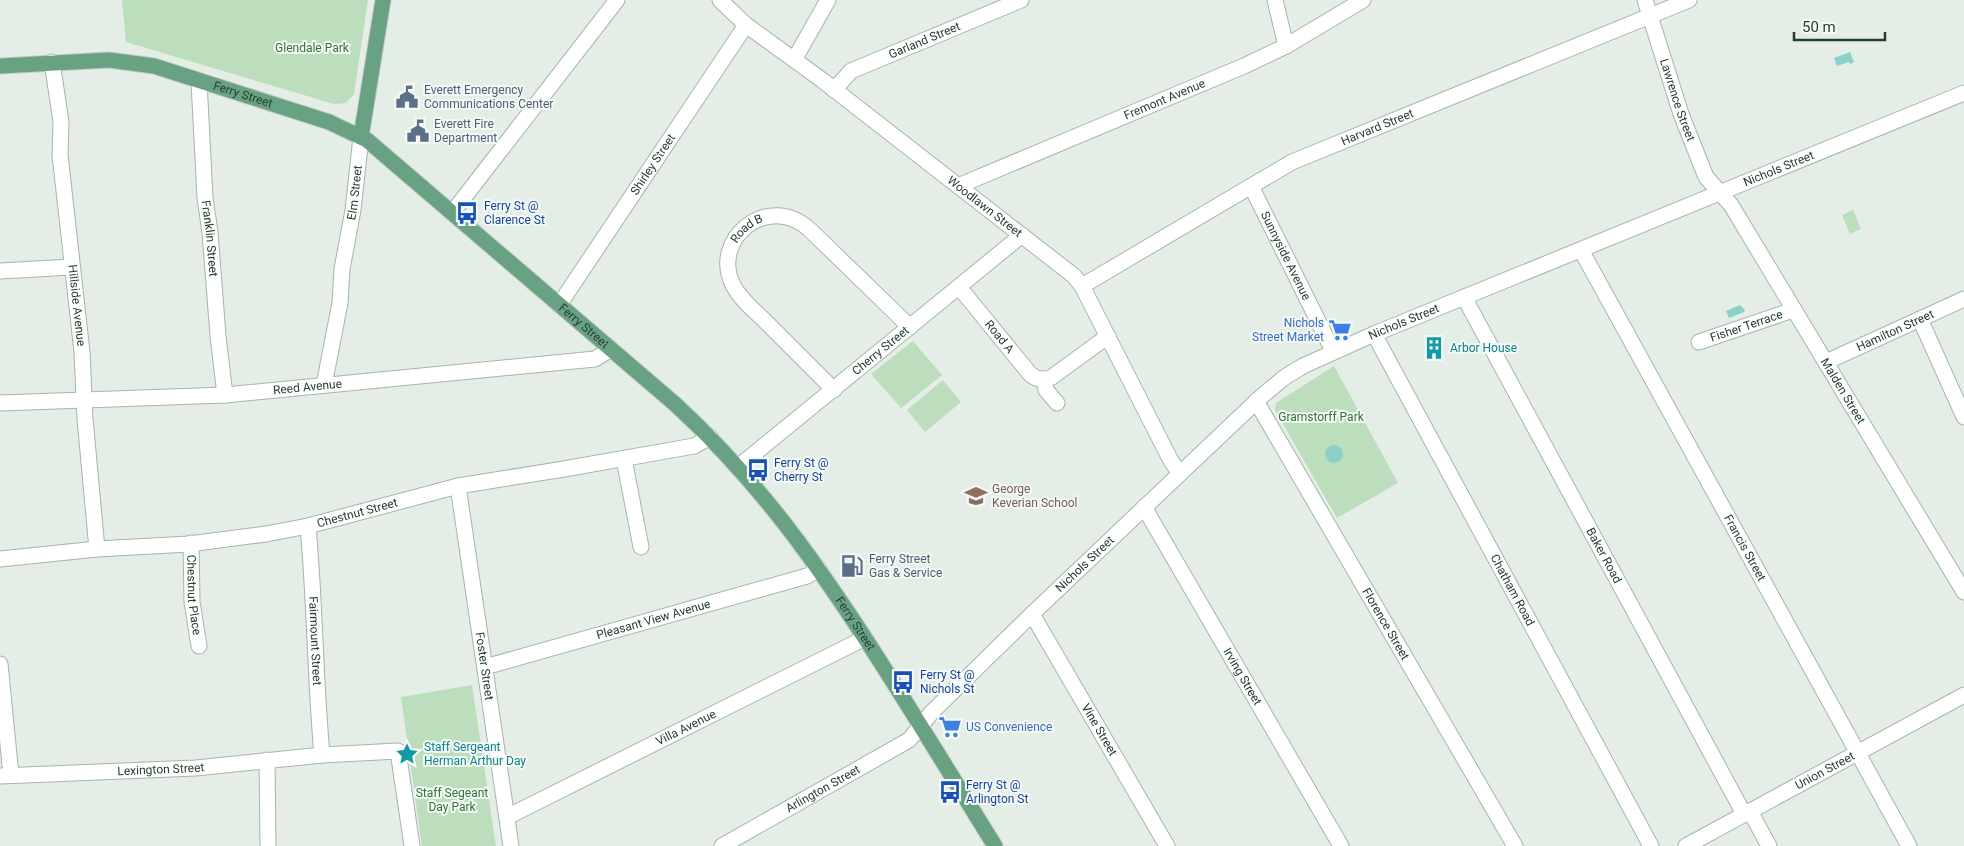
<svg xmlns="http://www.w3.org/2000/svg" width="1964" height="846" font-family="Roboto,sans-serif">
	<rect width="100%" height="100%" fill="#e4ede6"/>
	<g fill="#bddebd">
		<path d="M122,0h246l-14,94 -8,9 -12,1 -208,-62z"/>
		<path d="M1853,210l8,19 -11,5 -8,-19z"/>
		<path d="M913,341l29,34 -41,33 -30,-34z"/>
		<path d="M1334,366l64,117 -61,35 -62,-108 1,-7z"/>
		<path d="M943,380l18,22 -36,30 -18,-22z"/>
		<path d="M472,685l24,161h-74l-21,-149z"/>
	</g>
	<g fill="#8cd1c9">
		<path d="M1850,52l4,10 -4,2 -1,-2 -12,4 -3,-8z"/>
		<path d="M1740,305l5,5 -1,2 -15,6 -3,-7z"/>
		<circle cx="1334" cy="454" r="9"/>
	</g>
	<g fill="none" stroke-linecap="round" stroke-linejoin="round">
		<defs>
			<g id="minor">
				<path id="s1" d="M720,0l26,25 76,55 252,196 8,10 88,173 9,14"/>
				<path d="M1275,0l11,46"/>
				<path id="s2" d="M1645,0l36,114 25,63 25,28 233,387"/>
				<path d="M794,60l34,-60"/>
				<path id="s3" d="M52,62l9,60 -1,33 22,197 3,67 12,130"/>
				<path id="s4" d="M199,81l6,117 5,34 8,104 7,59"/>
				<path id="s5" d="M834,90l17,-19 170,-71"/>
				<path id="s6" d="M958,186l286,-120 42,-20 77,-46"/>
				<path id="s7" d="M1251,186l82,165"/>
				<path d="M452,213l165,-213"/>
				<path id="s8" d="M1581,250l328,596"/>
				<path d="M0,271l72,-4"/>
				<path id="s9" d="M1082,286l210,-124 397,-162"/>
				<path id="s10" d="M959,287l71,87c7,6 14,7 22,3l56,-41"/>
				<path id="s11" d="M1464,297l280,517"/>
				<path id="s12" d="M559,305l187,-280"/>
				<path d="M1920,319l44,98"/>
				<path id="s13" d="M1374,334l277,512"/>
				<path id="s14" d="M1699,342l94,-32"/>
				<path id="s15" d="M1826,362l138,-63"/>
				<path d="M1044,379l2,11 11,13"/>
				<path id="s16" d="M324,385l16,-82 2,-34 11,-59 8,-73"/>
				<path id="s17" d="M834,390c-23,-23 -45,-45 -68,-68 -11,-11 -26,-23 -33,-37 -23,-46 35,-93 76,-56l101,98"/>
				<path id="s18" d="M1256,401l259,445"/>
				<path id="s19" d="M0,403l225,-8 370,-36 16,-10"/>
				<path d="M624,459l17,88"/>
				<path id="s20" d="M738,467l284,-232"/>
				<path id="s21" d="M458,486l53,360"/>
				<path id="s22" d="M1144,507l197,339"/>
				<path id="s23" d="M308,526c7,76 7,153 14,229"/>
				<path id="s24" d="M191,543l1,59 7,44"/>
				<path id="s25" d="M0,559l97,-10 92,-5 77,-10 42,-8 150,-40 106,-17 130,-23 16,-9"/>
				<path id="s26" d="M1032,614l135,232"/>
				<path d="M0,664l11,111"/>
				<path id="s27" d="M485,667l322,-91 12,-7"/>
				<path d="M267,760l1,86"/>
				<path id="s28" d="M0,776l196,-8 126,-13 76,-4 14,95"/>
				<path d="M1750,811l19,35"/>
				<path id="s29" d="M507,817l358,-179"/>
				<path id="s30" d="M722,846l187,-106 23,-28 100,-98 230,-218 23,-19 18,-11 71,-32 590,-241"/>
				<path id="s31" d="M1686,846l278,-151"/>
			</g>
			<g id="major">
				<path id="s32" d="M0,66l109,-6 45,6 175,56 38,18 308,264c86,79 144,162 206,259 39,61 76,122 114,183"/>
				<path d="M361,137l22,-137"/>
			</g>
		</defs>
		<use href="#minor" stroke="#a6b5ac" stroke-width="17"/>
		<use href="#major" stroke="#c1c9c5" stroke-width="17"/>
		<use href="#minor" stroke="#fff" stroke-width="15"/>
		<use href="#major" stroke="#69a283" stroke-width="15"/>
	</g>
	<defs>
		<symbol id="civic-bare" viewBox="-9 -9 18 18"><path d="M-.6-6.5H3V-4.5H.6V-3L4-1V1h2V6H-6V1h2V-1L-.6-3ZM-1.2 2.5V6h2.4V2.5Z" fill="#5c6f8a" stroke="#f4f9f5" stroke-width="2.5" paint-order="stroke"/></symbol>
		<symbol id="bus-bare" viewBox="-9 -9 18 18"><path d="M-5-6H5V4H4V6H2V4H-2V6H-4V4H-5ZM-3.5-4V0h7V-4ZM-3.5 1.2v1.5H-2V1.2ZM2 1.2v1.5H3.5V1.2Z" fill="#1a4fb4" stroke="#f4f9f5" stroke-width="2.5" paint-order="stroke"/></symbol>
		<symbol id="supermarket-bare" viewBox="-9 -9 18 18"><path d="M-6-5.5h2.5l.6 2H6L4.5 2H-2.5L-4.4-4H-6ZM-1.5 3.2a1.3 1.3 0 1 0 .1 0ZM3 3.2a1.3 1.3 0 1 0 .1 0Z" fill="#3f7fe0" stroke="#f4f9f5" stroke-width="2.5" paint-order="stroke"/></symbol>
		<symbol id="building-bare" viewBox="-9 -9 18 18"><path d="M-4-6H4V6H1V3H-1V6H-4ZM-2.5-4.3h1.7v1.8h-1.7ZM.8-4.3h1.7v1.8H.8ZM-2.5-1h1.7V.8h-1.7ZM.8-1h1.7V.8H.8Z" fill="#0f9aa8" stroke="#f4f9f5" stroke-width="2.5" paint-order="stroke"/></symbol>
		<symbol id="school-bare" viewBox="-9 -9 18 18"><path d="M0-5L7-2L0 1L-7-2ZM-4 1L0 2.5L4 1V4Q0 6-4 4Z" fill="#8d6e63" stroke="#f4f9f5" stroke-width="2.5" paint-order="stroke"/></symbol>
		<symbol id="fuel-bare" viewBox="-9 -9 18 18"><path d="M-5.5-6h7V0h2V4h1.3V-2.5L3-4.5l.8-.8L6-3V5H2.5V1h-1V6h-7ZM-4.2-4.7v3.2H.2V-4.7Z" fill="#5c6f8a" stroke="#f4f9f5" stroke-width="2.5" paint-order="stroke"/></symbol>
		<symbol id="sight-bare" viewBox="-9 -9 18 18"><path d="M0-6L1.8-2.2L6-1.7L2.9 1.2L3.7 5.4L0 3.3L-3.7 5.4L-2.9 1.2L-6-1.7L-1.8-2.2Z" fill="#0f9aa8" stroke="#f4f9f5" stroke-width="2.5" paint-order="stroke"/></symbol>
	</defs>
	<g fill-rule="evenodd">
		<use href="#civic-bare" x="391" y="81" width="32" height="32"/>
		<use href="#civic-bare" x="402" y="115" width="32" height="32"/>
		<use href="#bus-bare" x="451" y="197" width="32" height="32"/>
		<use href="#supermarket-bare" x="1324" y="314" width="32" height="32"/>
		<use href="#building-bare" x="1418" y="332" width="32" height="32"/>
		<use href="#bus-bare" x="742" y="454" width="32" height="32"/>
		<use href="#school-bare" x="960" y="480" width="32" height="32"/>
		<use href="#fuel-bare" x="836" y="550" width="32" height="32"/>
		<use href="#bus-bare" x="887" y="666" width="32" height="32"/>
		<use href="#supermarket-bare" x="934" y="711" width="32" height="32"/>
		<use href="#sight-bare" x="391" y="738" width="32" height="32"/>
		<use href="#bus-bare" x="934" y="776" width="32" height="32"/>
	</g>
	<g text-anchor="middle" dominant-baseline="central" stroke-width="4" stroke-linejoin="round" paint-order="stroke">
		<g font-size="12" fill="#233f30" stroke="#f4f9f5">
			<text stroke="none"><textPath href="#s5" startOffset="105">Garland Street</textPath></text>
			<text stroke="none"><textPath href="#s32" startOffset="248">Ferry Street</textPath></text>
			<text stroke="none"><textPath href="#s6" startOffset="224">Fremont Avenue</textPath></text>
			<text stroke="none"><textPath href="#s2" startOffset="105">Lawrence Street</textPath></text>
			<text stroke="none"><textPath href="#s9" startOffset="336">Harvard Street</textPath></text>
			<text stroke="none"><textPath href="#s12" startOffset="169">Shirley Street</textPath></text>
			<text stroke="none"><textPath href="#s30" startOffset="1274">Nichols Street</textPath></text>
			<text stroke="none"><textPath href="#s16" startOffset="195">Elm Street</textPath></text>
			<text stroke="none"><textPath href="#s1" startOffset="336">Woodlawn Street</textPath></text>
			<text stroke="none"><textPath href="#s17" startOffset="210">Road B</textPath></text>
			<text stroke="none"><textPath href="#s4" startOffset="158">Franklin Street</textPath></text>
			<text stroke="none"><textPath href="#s7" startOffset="78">Sunnyside Avenue</textPath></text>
			<text stroke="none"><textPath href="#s3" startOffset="245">Hillside Avenue</textPath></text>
			<text stroke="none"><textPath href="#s30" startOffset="869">Nichols Street</textPath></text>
			<text stroke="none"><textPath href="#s32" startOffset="666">Ferry Street</textPath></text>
			<text stroke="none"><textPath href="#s14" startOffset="50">Fisher Terrace</textPath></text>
			<text stroke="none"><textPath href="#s15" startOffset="76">Hamilton Street</textPath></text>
			<text stroke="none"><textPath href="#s10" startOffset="64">Road A</textPath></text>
			<text stroke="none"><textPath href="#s20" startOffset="184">Cherry Street</textPath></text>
			<text stroke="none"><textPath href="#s19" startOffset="308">Reed Avenue</textPath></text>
			<text stroke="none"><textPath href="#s2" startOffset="442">Malden Street</textPath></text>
			<text stroke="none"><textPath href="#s25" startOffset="361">Chestnut Street</textPath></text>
			<text stroke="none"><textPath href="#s8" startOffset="340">Francis Street</textPath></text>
			<text stroke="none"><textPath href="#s11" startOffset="294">Baker Road</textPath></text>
			<text stroke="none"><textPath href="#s30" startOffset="464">Nichols Street</textPath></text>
			<text stroke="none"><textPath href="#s13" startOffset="291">Chatham Road</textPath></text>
			<text stroke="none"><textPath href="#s24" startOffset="52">Chestnut Place</textPath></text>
			<text stroke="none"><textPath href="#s27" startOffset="175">Pleasant View Avenue</textPath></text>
			<text stroke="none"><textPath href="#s18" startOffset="258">Florence Street</textPath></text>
			<text stroke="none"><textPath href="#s32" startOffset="1071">Ferry Street</textPath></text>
			<text stroke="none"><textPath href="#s23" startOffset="115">Fairmount Street</textPath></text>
			<text stroke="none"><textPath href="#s21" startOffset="182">Foster Street</textPath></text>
			<text stroke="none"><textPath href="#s22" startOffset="196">Irving Street</textPath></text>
			<text stroke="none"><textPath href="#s29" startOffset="200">Villa Avenue</textPath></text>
			<text stroke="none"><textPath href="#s26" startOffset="134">Vine Street</textPath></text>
			<text stroke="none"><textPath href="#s28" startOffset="161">Lexington Street</textPath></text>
			<text stroke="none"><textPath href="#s31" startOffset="158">Union Street</textPath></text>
			<text stroke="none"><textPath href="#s30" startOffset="116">Arlington Street</textPath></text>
		</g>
		<g font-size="12" fill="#2d7535" stroke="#f4f9f5">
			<text x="312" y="48">Glendale Park</text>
			<text x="1321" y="417">Gramstorff Park</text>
			<text x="452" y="793">Staff Segeant<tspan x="452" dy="14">Day Park</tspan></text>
		</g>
		<g font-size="12" fill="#4e5e75" stroke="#f4f9f5" text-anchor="start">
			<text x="424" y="90">Everett Emergency<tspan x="424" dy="14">Communications Center</tspan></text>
			<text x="434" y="124">Everett Fire<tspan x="434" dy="14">Department</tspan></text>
			<text x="869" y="559">Ferry Street<tspan x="869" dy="14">Gas &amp; Service</tspan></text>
		</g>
		<g font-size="12" fill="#164399" stroke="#f4f9f5" text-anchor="start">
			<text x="484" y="206">Ferry St @<tspan x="484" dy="14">Clarence St</tspan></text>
			<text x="774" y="463">Ferry St @<tspan x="774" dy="14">Cherry St</tspan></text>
			<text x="920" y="675">Ferry St @<tspan x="920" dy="14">Nichols St</tspan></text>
			<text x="966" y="785">Ferry St @<tspan x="966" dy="14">Arlington St</tspan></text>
		</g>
		<g font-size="12" fill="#366cbe" stroke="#f4f9f5" text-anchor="end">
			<text x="1324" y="323">Nichols<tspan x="1324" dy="14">Street Market</tspan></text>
			<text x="966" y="727" text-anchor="start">US Convenience</text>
		</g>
		<g font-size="12" fill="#0d838f" stroke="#f4f9f5" text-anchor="start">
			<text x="1450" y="348">Arbor House</text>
			<text x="424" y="747">Staff Sergeant<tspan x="424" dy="14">Herman Arthur Day</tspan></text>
		</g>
		<g font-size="12" fill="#785e54" stroke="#f4f9f5" text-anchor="start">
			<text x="992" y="489">George<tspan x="992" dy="14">Keverian School</tspan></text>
		</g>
	</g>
	<path d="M1794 32v8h91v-8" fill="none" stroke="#233f30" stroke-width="2.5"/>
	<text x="1802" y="32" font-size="15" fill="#233f30" stroke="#f4f9f5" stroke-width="4" paint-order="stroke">50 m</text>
</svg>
